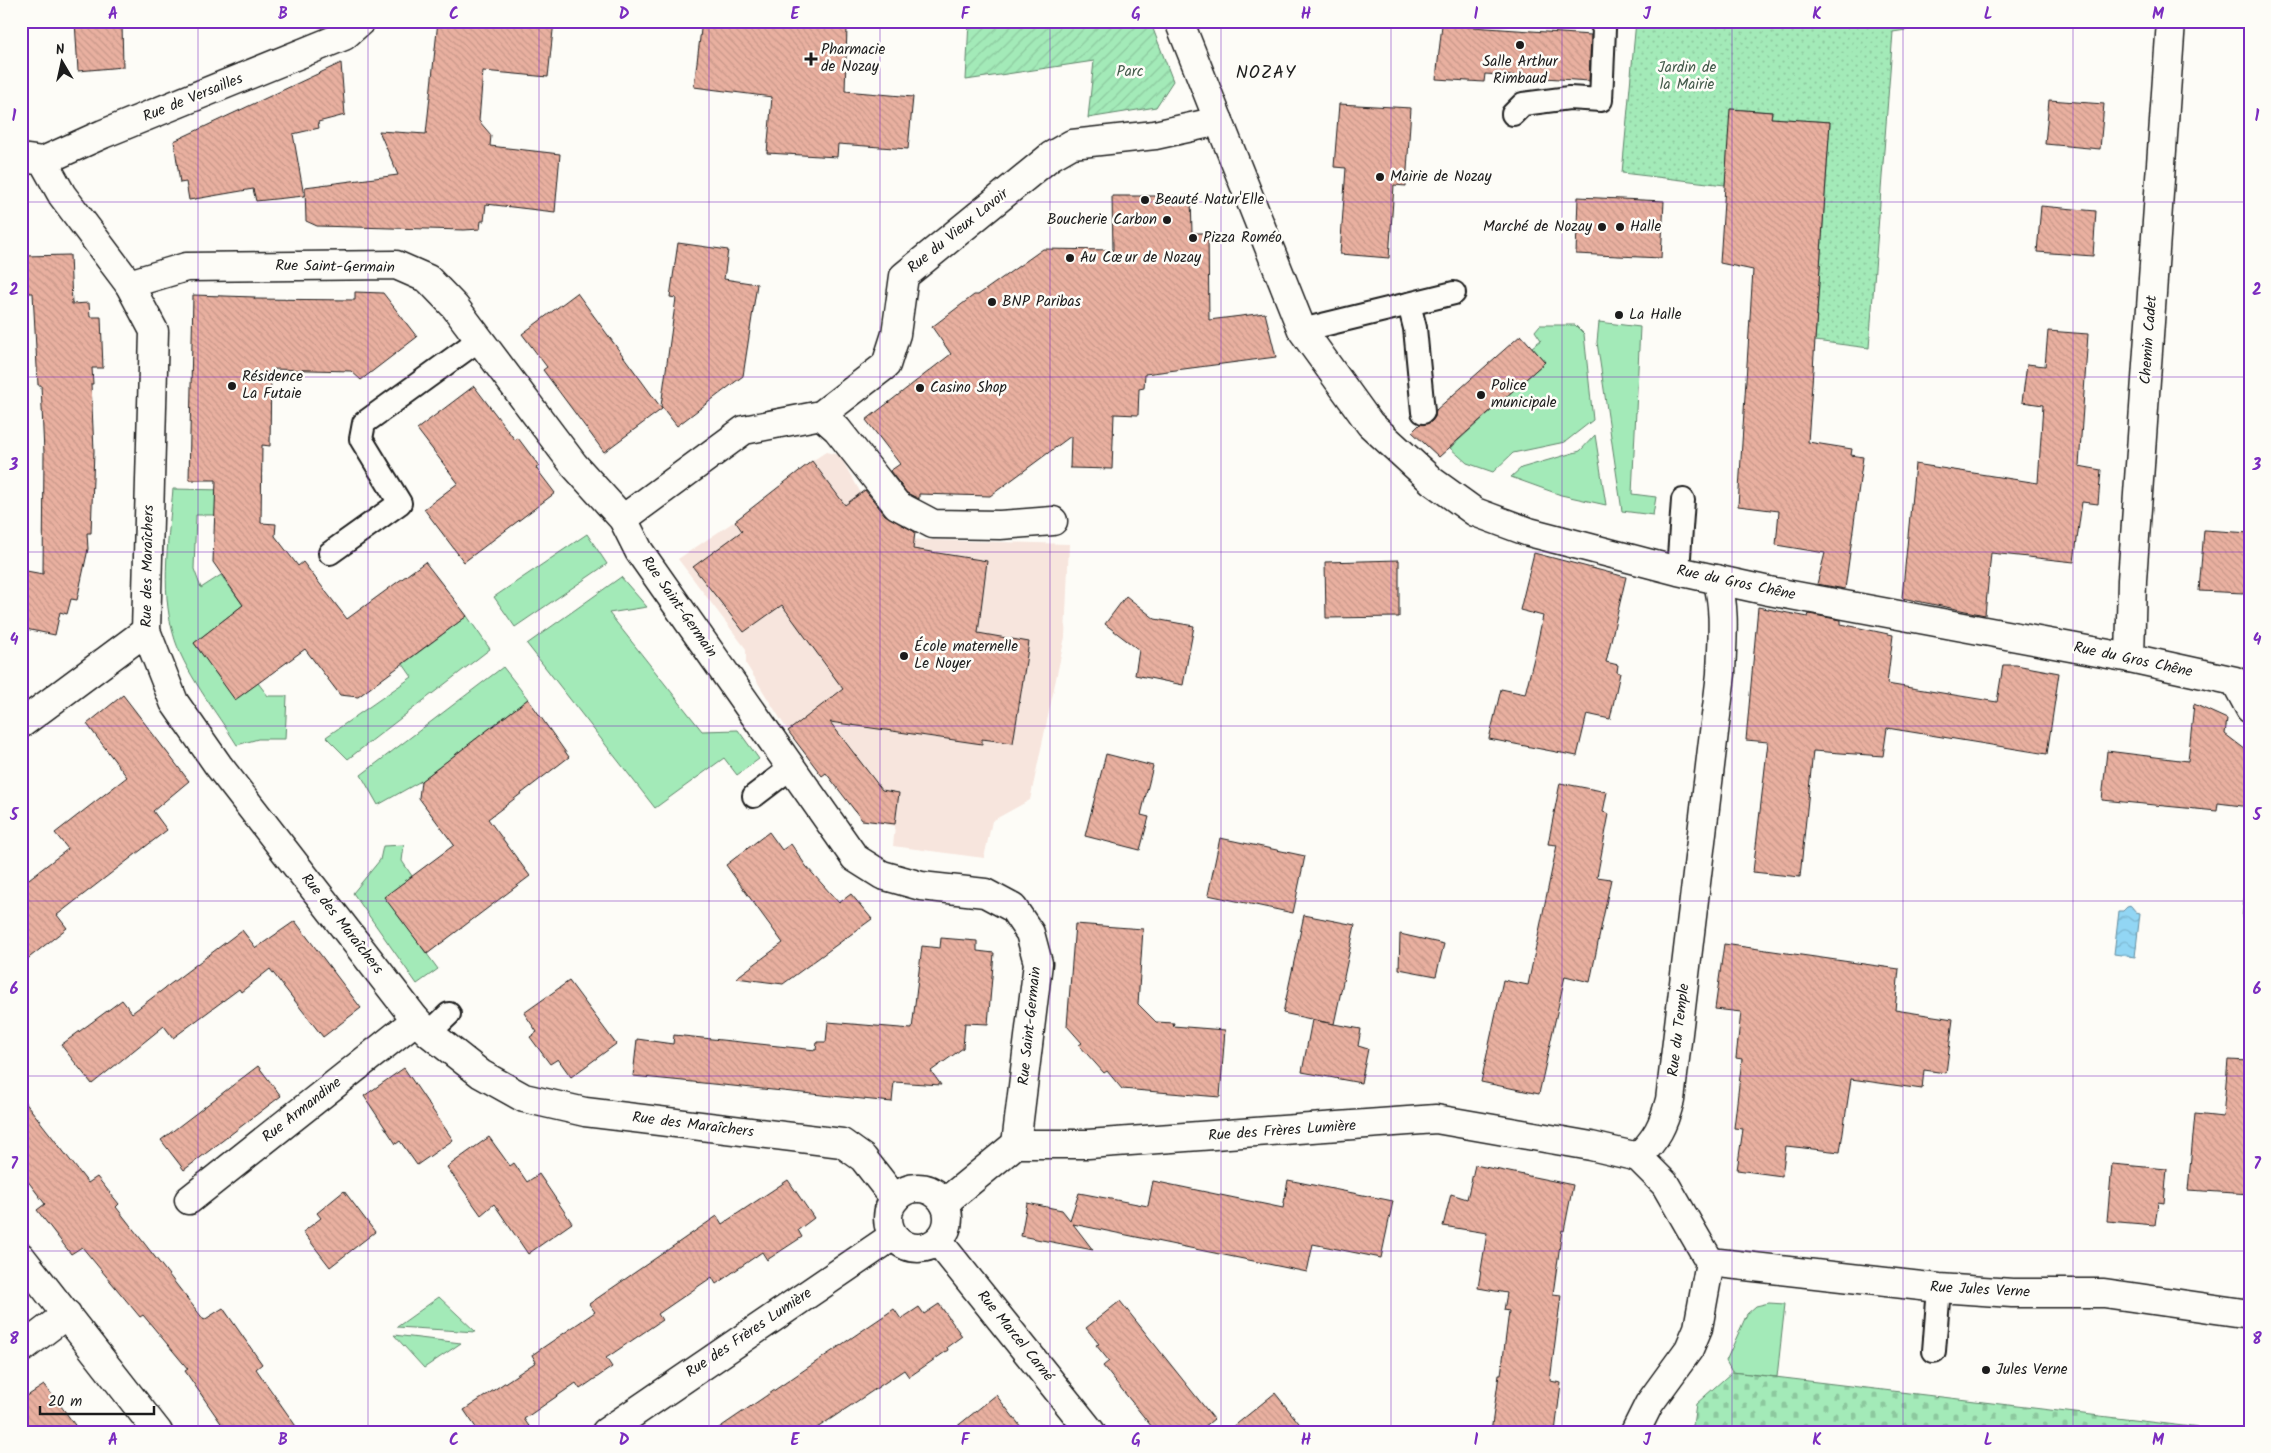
<svg xmlns="http://www.w3.org/2000/svg" width="2271" height="1453" font-family="Kalam,sans-serif">
	<defs>
		<pattern id="cemetery-stones" width="16" height="16" patternUnits="userSpaceOnUse" patternTransform="scale(1.25)"><rect width="16" height="16" fill="#a3eab8"/><path d="M2 7V4a2 2 0 0 1 4 0v3zM10 15v-3a2 2 0 0 1 4 0v3z" fill="#8cc89e"/></pattern>
		<pattern id="park-dots" width="8" height="8" patternUnits="userSpaceOnUse" patternTransform="scale(1.25)"><rect width="8" height="8" fill="#a3eab8"/><path d="M2 2h.1M6 6h.1" fill="none" stroke="#8cc89e" stroke-width="1.8" stroke-linecap="round"/></pattern>
		<pattern id="garden-furrows" width="10" height="10" patternUnits="userSpaceOnUse" patternTransform="scale(1.25)"><rect width="10" height="10" fill="#a3eab8"/><path d="M-1 1l2-2M0 10L10 0M9 11l2-2" fill="none" stroke="#8cc89e"/></pattern>
		<pattern id="water-waves" width="16" height="10" patternUnits="userSpaceOnUse" patternTransform="scale(1.25)"><rect width="16" height="10" fill="#92d6f4"/><path d="M0 5q4-4 8 0t8 0" fill="none" stroke="#7db7d1"/></pattern>
		<pattern id="building-back-hatch" width="6" height="6" patternUnits="userSpaceOnUse" patternTransform="scale(1.25)"><rect width="6" height="6" fill="#e9b0a0"/><path d="M-1 5l2 2M0 0l6 6M5-1l2 2" fill="none" stroke="#c79789"/></pattern>
	</defs>
	<rect width="100%" height="100%" fill="#fdfcf7"/>
	<filter id="ink" filterUnits="userSpaceOnUse"><feTurbulence type="fractalNoise" baseFrequency=".02" numOctaves="2"/><feDisplacementMap in="SourceGraphic" scale="10" xChannelSelector="R" yChannelSelector="G"/><feConvolveMatrix kernelMatrix="1 2 1 2 8 2 1 2 1" color-interpolation-filters="sRGB"/></filter>
	<g filter="url(#ink)">
		<path fill="#f7e5dd" d="M826,452l13,3 22,38 37,46 171,5 -4,93 -35,163 -38,21 -8,37 -91,-12 2,-20 -33,-6 -35,-47 -5,3 -34,-45 -42,-67v-15l-68,-90 57,-38 77,-60z"/>
		<g fill="#a3eab8" stroke="#60836a">
			<path d="M1599,322l41,5 -8,167 24,3 -3,18 -31,-4 -25,-169z"/>
			<path d="M1540,325h35l9,9 9,86 -28,22 -52,11 -20,19 -26,-9 -17,-15 95,-86 -13,-15 9,-7 -6,-9z"/>
			<path d="M1595,435l11,70 -45,-10 -50,-18 10,-9 59,-17z"/>
			<path d="M173,489l52,1 -2,25h-27l-2,54 7,19 20,-13 22,30 -49,38 41,56 23,-16 10,13h19l-2,43h-27l-21,6c-20,-32 -55,-76 -64,-112 -13,-45 -4,-99 0,-144z"/>
			<path d="M587,534l20,30 -92,63 -21,-30z"/>
			<path d="M621,577l26,30 -38,6 93,118 36,-1 21,29 -22,16 -13,-17 -69,50 -128,-164z"/>
			<path d="M467,616l23,33 -142,110 -22,-22 86,-60 -9,-13z"/>
			<path d="M503,667l25,32 -107,82 -43,24 -17,-30z"/>
			<path d="M404,845l-2,16 10,15 -27,21 53,72 -21,15 -64,-91 27,-33 3,-14z"/>
			<path d="M2250,850v68h-8z"/>
			<path d="M439,1297l37,35 -79,-5z"/>
			<path d="M1769,1303l16,1 -8,73 -45,-5 -6,-11 21,-47 9,-8z"/>
			<path d="M394,1335l67,8 -37,25z"/>
		</g>
		<path fill="url(#cemetery-stones)" stroke="#60836a" d="M1732,1372l60,7 441,53h-541l4,-28z"/>
		<path fill="url(#park-dots)" stroke="#60836a" d="M1636,21h277l-1,8 -19,3 -24,316 -54,-7 15,-219 -59,-4 1,-6 -41,-3 -6,76 -103,-12z"/>
		<path fill="url(#garden-furrows)" stroke="#60836a" d="M969,21h181l23,60 -17,26 -68,11 6,-57 -128,19z"/>
		<path fill="url(#water-waves)" stroke="#638c9e" d="M2131,906l5,6 4,1 -5,44 -21,-3 5,-43h4l4,-4z"/>
		<g fill="url(#building-back-hatch)" stroke="#1c1c1c">
			<path d="M75,21h44v3h3l1,43 -45,4z"/>
			<path d="M438,21h116l-6,56 -65,-6 -4,50 12,14 -1,11 70,8 -5,58 -69,-8 -2,17h-3l-1,8 -16,1 -147,-4 -11,-5 -1,-34 93,-12 -19,-44 47,3z"/>
			<path d="M702,21h52l93,6 -2,64 68,6 -5,52 -70,-5 -1,13 -70,-4 5,-56 -78,-10z"/>
			<path d="M1442,25l149,10 -2,46 -104,-7 -1,8 -48,-3z"/>
			<path d="M341,63l4,52 -27,7 1,6 -26,6 11,62 -48,5 -3,-12 -64,11 -3,-18 -6,1 -6,-42z"/>
			<path d="M2049,100l55,4 -4,45 -55,-5z"/>
			<path d="M1339,104l72,4 -5,78 -12,-1 -5,73 -49,-4 6,-86 -12,-1z"/>
			<path d="M1730,109l42,3 -1,6 59,4 -22,320 44,7 -1,6 12,2 -18,132 -28,-5 8,-31 -49,-8 3,-34 -41,-5 15,-236 -33,-7z"/>
			<path d="M1112,196h79l1,37h16l1,87 56,-7 11,44 -131,17 -1,14 -5,1 -1,26 -24,-1 -2,55 -42,-1 1,-32 -81,60 -71,-2v5l-12,-6 -17,-22 10,-7 -34,-44 85,-66 -19,-27 42,-32h4l65,-46 70,1z"/>
			<path d="M1578,197l86,4 -3,57 -85,-4z"/>
			<path d="M2041,206l55,5 -3,45 -56,-4z"/>
			<path d="M678,243l50,7 -4,29 33,5 -14,92 -66,50 -16,-20 15,-108 -6,-1z"/>
			<path d="M70,255l2,49 17,-1 1,14h11l2,51h-11l1,16h-2l3,67 -3,82h-4l1,16 -11,51 -6,-1 -4,15 -7,-2 -5,23 -34,-7v-58l22,4 1,-121 -3,-68h-3l-5,-92h-7l-2,-37z"/>
			<path d="M355,292l28,1 34,44 -56,43 -10,-9 -80,-2 -1,77 -8,-1 -1,78 15,1 -1,12 23,30 5,-4 44,57 78,-57 42,54 -109,81 -18,-2 -35,-46 -70,51 -41,-57 49,-38 -30,-43 3,-82h-27l4,-185 62,2 -1,2 101,1z"/>
			<path d="M577,293l85,116 -58,43 -61,-82 4,-3 -25,-33z"/>
			<path d="M2048,331l40,3 -9,132 22,4 -3,34 -16,-2 -8,60 -83,-9 -6,62 -83,-17 13,-134 123,19 5,-78 -21,-3 5,-38 18,2z"/>
			<path d="M1521,335l24,27 -106,95 -27,-25 8,-8 11,-2 4,-5 1,-7z"/>
			<path d="M474,386l41,54 3,-2 21,28 -3,2 19,25 -91,69 -40,-53 34,-26 -41,-54z"/>
			<path d="M812,461l33,44 20,-15 20,25 30,17 -2,17 74,12 -9,72 51,9 -16,101 -31,-4v5l-152,-22 52,68 17,3 -4,31 -33,-4 -36,-47 -4,3 -34,-45 55,-42 -61,-84 -38,27 -51,-65 49,-36 -7,-10z"/>
			<path d="M2204,530l46,3v51h-5l-1,9 -45,-2z"/>
			<path d="M1534,553l92,24 -20,85 12,3 -1,7 3,1 -10,46 -23,-5 -10,42 -88,-17 12,-50 24,5 10,-40 8,-38 -23,-6z"/>
			<path d="M1399,560v57l-73,1 -1,-56z"/>
			<path d="M1126,596l29,23 39,7 -11,59 -48,-10 4,-25 -34,-26z"/>
			<path d="M1758,607l50,10 1,-3 32,6v4l52,11 -6,49 110,18 6,-37h13l43,8 -12,81 -160,-26 -4,28 -70,-5 -13,126 -47,-5 15,-130 -22,-2z"/>
			<path d="M123,695l66,86 -36,30 14,19 -110,85 10,13 -46,36v-79l47,-36 -13,-16 72,-56 -40,-53z"/>
			<path d="M528,699l41,58 -81,62 42,57 -103,78 -43,-57 70,-52 -35,-47 2,-17z"/>
			<path d="M2194,704l33,15 -2,15 25,19v54l-32,-4 -1,8 -115,-11 5,-49 81,10z"/>
			<path d="M1106,754l47,12 -12,49 8,2 -9,33 -55,-14z"/>
			<path d="M1560,783l47,9 -4,20 6,2 -12,63 14,2 -21,103 -25,-6 -26,118 -58,-12 22,-102 25,5 29,-140 -9,-1z"/>
			<path d="M769,832l13,18 9,-6 15,22 33,37 12,-9 21,25 -89,65 -47,-6 47,-35 -57,-78z"/>
			<path d="M1220,838l85,18 -12,57 -85,-18z"/>
			<path d="M1304,915l51,10 -21,99 -51,-11z"/>
			<path d="M295,921l66,87 -38,29 -53,-68 -29,23 -2,-3 -66,49 -9,-12 -72,58 -31,-39 61,-45 10,13 110,-83 14,18z"/>
			<path d="M1075,924l68,5 -5,75 18,18 18,1 -1,3 52,4 -5,67 -98,-8 -15,-18 -3,2 -25,-28 3,-2 -15,-17z"/>
			<path d="M1400,934l44,10 -8,32 -37,-7z"/>
			<path d="M941,938l36,3v10l17,2 -6,71 -23,-1 -2,25 -32,23 10,14 -47,-3 -2,20 -259,-26 4,-37 36,5 1,-9 142,15 1,-8h9l2,-20 84,7 10,-83 18,2z"/>
			<path d="M1724,944l175,25 -4,41 58,9 -7,54 -22,-3 -2,19 -71,-10 -11,73 -54,-6 -4,30 -45,-6 6,-41 -9,-1 8,-69 -6,-1 5,-46 -26,-3z"/>
			<path d="M569,981l47,63 -45,33 -13,-18 -8,5 -20,-27 7,-5 -13,-19z"/>
			<path d="M1312,1020l49,9 -3,17 10,3 -7,34 -59,-11z"/>
			<path d="M2228,1060l22,1v133l-62,-4 7,-76 28,3z"/>
			<path d="M258,1066l23,30 -97,74 -23,-30z"/>
			<path d="M404,1068l49,72 -36,25 -17,-24 -4,3 -32,-48z"/>
			<path d="M21,1097l67,86 9,-6 22,27 -3,3 88,113 19,-12 39,56 -6,5 44,63h-73l-42,-61 3,-2 -45,-54 -3,2 -58,-70 -11,7 -34,-44 8,-6 -24,-32z"/>
			<path d="M489,1137l21,29 4,-3 13,19 12,-8 33,49 -44,31 -34,-50 -13,11 -34,-48z"/>
			<path d="M2112,1164l55,5 -3,34 -6,-1 -3,23 -48,-4z"/>
			<path d="M1475,1165l98,20 -9,46 -2,-1 -9,64 8,1 -11,86 11,2 -6,49h-64l8,-57h2l8,-64 -5,-1 3,-17 -29,-5 9,-55 -44,-7 8,-32 16,5z"/>
			<path d="M788,1180l26,38 -16,12 4,7 -35,23 -5,-8 -46,32 -4,-7 -54,37 4,6 -56,38 6,9 -32,22 -4,-6 -52,36 9,13h-54l-15,-22 72,-48 -4,-7 63,-43 -6,-8 128,-88 5,8z"/>
			<path d="M1288,1180l105,21 -12,57 -68,-14 -6,28 -234,-48 20,26 -72,-14 6,-33 35,7 8,10 9,-27 69,13 5,-25 130,27z"/>
			<path d="M344,1191l31,41 -45,35 -27,-35 18,-14 -4,-5z"/>
			<path d="M1120,1301l94,118 -16,13h-42l-53,-66 6,-5 -13,-16 3,-1 -13,-16z"/>
			<path d="M939,1304l23,32 -15,11 1,3 -39,27 -5,-7 -93,62h-98l181,-123 7,10 18,-12 5,7z"/>
			<path d="M44,1385l14,17 22,30h-59v-32z"/>
			<path d="M1275,1393l31,39h-79z"/>
			<path d="M996,1395l29,37h-75z"/>
		</g>
		<g fill="none" stroke-linecap="round" stroke-linejoin="round">
			<defs>
				<g id="lane">
					<path d="M1513,114l10,-10 46,-6 32,2 3,-71 -4,-8"/>
					<path d="M1409,304l6,24 8,84"/>
					<path d="M1302,330l152,-37"/>
					<path d="M330,553l70,-50 -39,-64 3,-16 116,-84"/>
					<path d="M1678,571l5,-71"/>
					<path d="M754,796l38,-29"/>
					<path d="M429,1033l20,-19"/>
					<path d="M1934,1351l5,-63"/>
				</g>
				<g id="street">
					<path d="M1179,21l123,309 68,94 62,57 43,31 54,20 149,39 91,20 361,67"/>
					<path d="M21,158l22,3 60,-27 241,-98 17,-15"/>
					<path d="M43,161l19,34 67,89 25,47 -8,300 28,71 44,63 198,255 13,13 52,41 43,24 61,14 257,31 21,15 32,41"/>
					<path d="M129,284l57,-17 210,-2 32,14 27,28 119,158 49,54 16,32 216,307 27,17 39,11 64,7 28,15 17,25 8,30 -22,181"/>
					<path d="M821,415l16,14 60,76 36,19 67,1 53,-4"/>
					<path d="M623,519l121,-89 77,-15 65,-50 10,-31 8,-58 147,-120 21,-12 83,-9 64,-14"/>
					<path d="M21,724l125,-93"/>
					<circle cx="918" cy="1218" r="30"/>
					<path d="M189,1200l227,-180"/>
					<path d="M944,1203l72,-59h72l348,-25 155,27 47,11"/>
					<path d="M938,1241l153,191"/>
					<path d="M21,1257l137,175"/>
					<path d="M1710,1262l229,26 73,5h92l146,21"/>
					<path d="M21,1349l46,-35"/>
					<path d="M606,1432l287,-196"/>
					<path d="M1635,1432l14,-28 40,-55 9,-21 12,-66 -45,-78 -27,-27c19,-19 25,-31 32,-57l51,-426c1,-33 5,-63 -4,-95"/>
				</g>
				<path id="secondary" d="M2171,21l-39,559 -2,78 105,23 15,28"/>
			</defs>
			<use href="#lane" stroke="#1c1c1c" stroke-width="26"/>
			<use href="#street" stroke="#1c1c1c" stroke-width="31"/>
			<use href="#secondary" stroke="#1c1c1c" stroke-width="31"/>
			<use href="#lane" stroke="#fdfcf7" stroke-width="22"/>
			<use href="#street" stroke="#fdfcf7" stroke-width="28"/>
			<use href="#secondary" stroke="#fdfcf7" stroke-width="28"/>
		</g>
	</g>
	<path fill="none" stroke="#7b2cbf" stroke-width="1" stroke-opacity="0.55" d="M198,21v1411M368,21v1411M539,21v1411M709,21v1411M880,21v1411M1050,21v1411M1221,21v1411M1391,21v1411M1562,21v1411M1732,21v1411M1903,21v1411M2073,21v1411M21,202h2229M21,377h2229M21,552h2229M21,726h2229M21,901h2229M21,1076h2229M21,1251h2229"/>
	<g fill="#1c1c1c" stroke="#fdfcf7" stroke-width="2">
		<circle cx="1520" cy="45" r="5"/>
		<path d="M808.5 51.5h5v5h5v5h-5v5h-5v-5h-5v-5h5z"/>
		<circle cx="1380" cy="177" r="5"/>
		<circle cx="1145" cy="200" r="5"/>
		<circle cx="1167" cy="220" r="5"/>
		<circle cx="1602" cy="227" r="5"/>
		<circle cx="1620" cy="227" r="5"/>
		<circle cx="1193" cy="238" r="5"/>
		<circle cx="1070" cy="258" r="5"/>
		<circle cx="992" cy="302" r="5"/>
		<circle cx="1619" cy="315" r="5"/>
		<circle cx="232" cy="386" r="5"/>
		<circle cx="920" cy="388" r="5"/>
		<circle cx="1481" cy="395" r="5"/>
		<circle cx="904" cy="656" r="5"/>
		<circle cx="1986" cy="1370" r="5"/>
	</g>
	<g text-anchor="middle" dominant-baseline="central" stroke-width="5" stroke-linejoin="round" paint-order="stroke">
		<g font-size="15" fill="#1c1c1c" stroke="#fdfcf7" text-anchor="start">
			<text x="821" y="50">Pharmacie<tspan x="821" dy="17">de Nozay</tspan></text>
			<text x="1520" y="62" text-anchor="middle">Salle Arthur<tspan x="1520" dy="17">Rimbaud</tspan></text>
			<text x="1390" y="177">Mairie de Nozay</text>
			<text x="1155" y="200">Beauté Natur'Elle</text>
			<text x="1157" y="220" text-anchor="end">Boucherie Carbon</text>
			<text x="1592" y="227" text-anchor="end">Marché de Nozay</text>
			<text x="1630" y="227">Halle</text>
			<text x="1203" y="238">Pizza Roméo</text>
			<text x="1080" y="258">Au Cœur de Nozay</text>
			<text x="1002" y="302">BNP Paribas</text>
			<text x="1629" y="315">La Halle</text>
			<text x="242" y="377">Résidence<tspan x="242" dy="17">La Futaie</tspan></text>
			<text x="1491" y="386">Police<tspan x="1491" dy="17">municipale</tspan></text>
			<text x="930" y="388">Casino Shop</text>
			<text x="914" y="647">École maternelle<tspan x="914" dy="17">Le Noyer</tspan></text>
			<text x="1996" y="1370">Jules Verne</text>
		</g>
		<g font-size="15" fill="#445a4b" stroke="#fdfcf7">
			<text x="1687" y="68">Jardin de<tspan x="1687" dy="17">la Mairie</tspan></text>
			<text x="1130" y="72">Parc</text>
		</g>
		<g font-size="15" fill="#1c1c1c" stroke="#fdfcf7">
			<text transform="translate(193 98) rotate(-22)">Rue de Versailles</text>
			<text transform="translate(958 231) rotate(-39)">Rue du Vieux Lavoir</text>
			<text transform="translate(335 267) rotate(1)">Rue Saint-Germain</text>
			<text transform="translate(2149 340) rotate(-86)">Chemin Cadet</text>
			<text transform="translate(148 566) rotate(-89)">Rue des Maraîchers</text>
			<text transform="translate(1736 583) rotate(12)">Rue du Gros Chêne</text>
			<text transform="translate(679 607) rotate(55)">Rue Saint-Germain</text>
			<text transform="translate(2133 660) rotate(12)">Rue du Gros Chêne</text>
			<text transform="translate(342 924) rotate(52)">Rue des Maraîchers</text>
			<text transform="translate(1030 1026) rotate(-84)">Rue Saint-Germain</text>
			<text transform="translate(1679 1030) rotate(-83)">Rue du Temple</text>
			<text transform="translate(302 1110) rotate(-38)">Rue Armandine</text>
			<text transform="translate(693 1125) rotate(7)">Rue des Maraîchers</text>
			<text transform="translate(1282 1131) rotate(-4)">Rue des Frères Lumière</text>
			<text transform="translate(1980 1290) rotate(3)">Rue Jules Verne</text>
			<text transform="translate(749 1333) rotate(-34)">Rue des Frères Lumière</text>
			<text transform="translate(1015 1336) rotate(51)">Rue Marcel Carné</text>
		</g>
		<g font-size="18" letter-spacing="1" fill="#1c1c1c" stroke="#fdfcf7">
			<text x="1266" y="73">NOZAY</text>
		</g>
	</g>
	<rect width="2271" height="1453" fill="none" stroke="#fdfcf7" stroke-width="55"/>
	<g transform="translate(62 62) rotate(351)" stroke="#fdfcf7" stroke-width="4" paint-order="stroke">
	<path d="M0-4L9 19L0 12L-9 19Z" fill="#1c1c1c"/>
	<text y="-8" font-size="14" font-weight="bold" text-anchor="middle" fill="#1c1c1c">N</text>
	</g>
	<path d="M40 1406v8h114v-8" fill="none" stroke="#1c1c1c" stroke-width="2.5"/>
	<text x="48" y="1406" font-size="15" fill="#1c1c1c" stroke="#fdfcf7" stroke-width="4" paint-order="stroke">20 m</text>
	<rect x="28" y="28" width="2216" height="1398" fill="none" stroke="#7b2cbf" stroke-width="2"/>
	<g font-size="16" text-anchor="middle" font-weight="bold" fill="#7b2cbf">
		<text x="113" y="19">A</text>
		<text x="283" y="19">B</text>
		<text x="454" y="19">C</text>
		<text x="624" y="19">D</text>
		<text x="795" y="19">E</text>
		<text x="965" y="19">F</text>
		<text x="1136" y="19">G</text>
		<text x="1306" y="19">H</text>
		<text x="1476" y="19">I</text>
		<text x="1647" y="19">J</text>
		<text x="1817" y="19">K</text>
		<text x="1988" y="19">L</text>
		<text x="2158" y="19">M</text>
		<text x="14" y="121">1</text>
		<text x="2257" y="121">1</text>
		<text x="14" y="295">2</text>
		<text x="2257" y="295">2</text>
		<text x="14" y="470">3</text>
		<text x="2257" y="470">3</text>
		<text x="14" y="645">4</text>
		<text x="2257" y="645">4</text>
		<text x="14" y="820">5</text>
		<text x="2257" y="820">5</text>
		<text x="14" y="994">6</text>
		<text x="2257" y="994">6</text>
		<text x="14" y="1169">7</text>
		<text x="2257" y="1169">7</text>
		<text x="14" y="1344">8</text>
		<text x="2257" y="1344">8</text>
		<text x="113" y="1445">A</text>
		<text x="283" y="1445">B</text>
		<text x="454" y="1445">C</text>
		<text x="624" y="1445">D</text>
		<text x="795" y="1445">E</text>
		<text x="965" y="1445">F</text>
		<text x="1136" y="1445">G</text>
		<text x="1306" y="1445">H</text>
		<text x="1476" y="1445">I</text>
		<text x="1647" y="1445">J</text>
		<text x="1817" y="1445">K</text>
		<text x="1988" y="1445">L</text>
		<text x="2158" y="1445">M</text>
	</g>
</svg>
